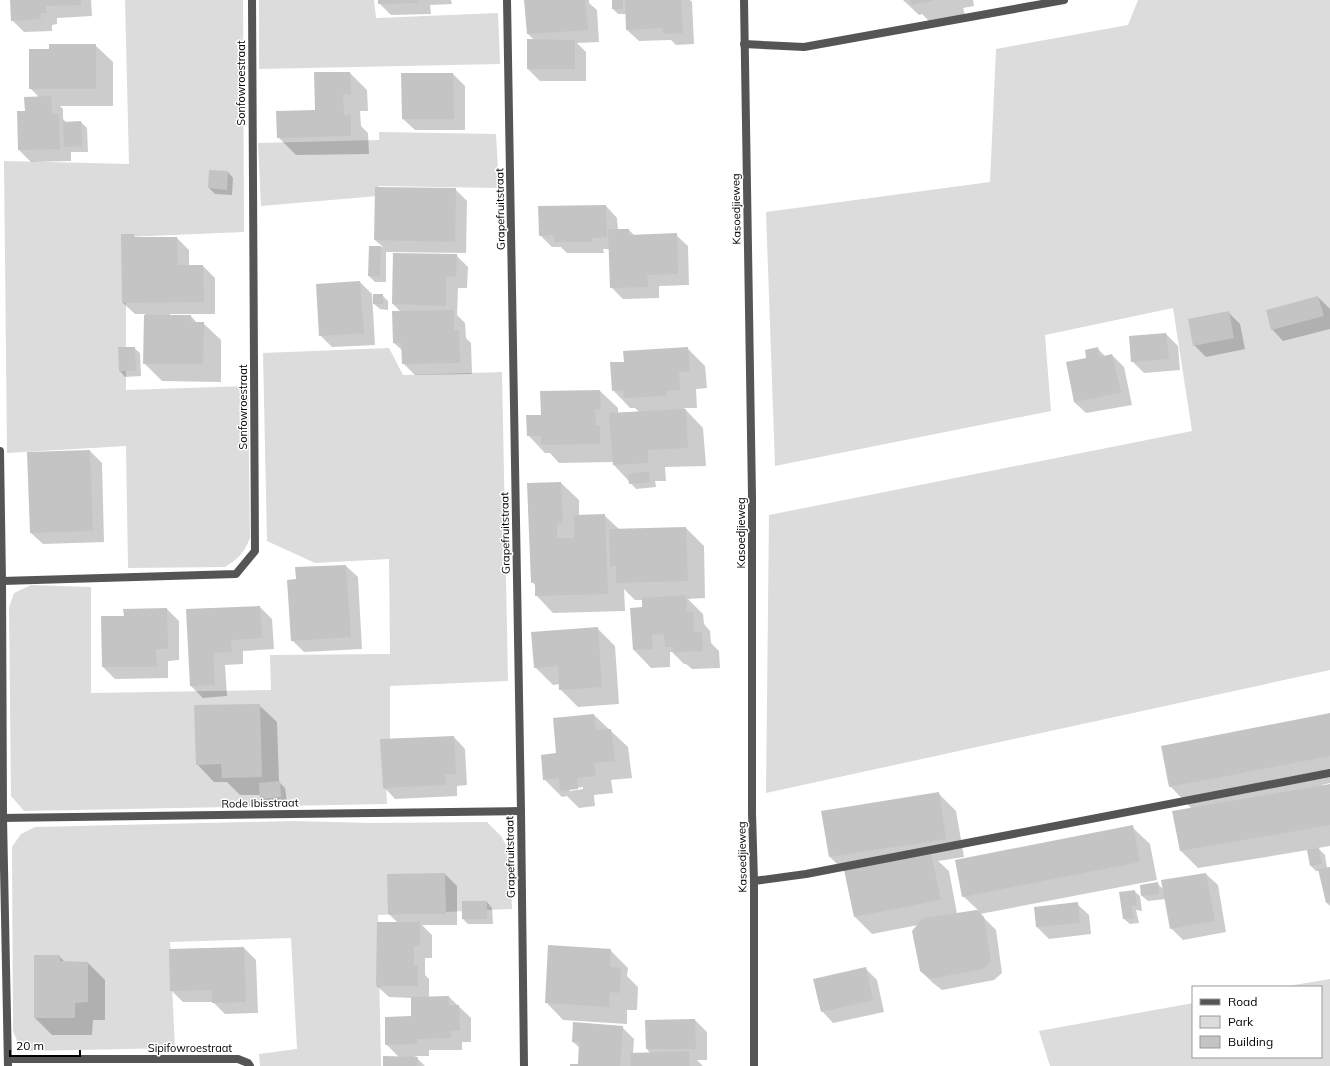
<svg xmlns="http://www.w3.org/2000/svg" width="1330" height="1066" font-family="Mulish,sans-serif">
	<rect width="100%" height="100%" fill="#fff"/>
	<g fill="#dcdcdc">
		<path d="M125,0h118l1,232 -118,5v153l122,-4 2,152c-6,15 -12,21 -25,29l-97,1 -2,-122 -119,7 -3,-292 125,3z"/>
		<path d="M259,0h115l2,18 122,-5 2,51 -241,5z"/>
		<path d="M1138,0h192v670l-564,123 3,-278 423,-84 -19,-123 -128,27 6,76 -276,55 -9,-254 224,-30 6,-133 132,-24z"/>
		<path d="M379,132l117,2 3,54 -120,-2 -1,10 -117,10 -3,-63 121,-3z"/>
		<path d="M389,348l14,27 99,-3 6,309 -118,5v55l-6,2 3,61 -363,7 -13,-15 -2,-189 5,-14 17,-8 60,2v106l180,-3 -1,-35 120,-1 -1,-95 -74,4 -48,-22 -4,-188z"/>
		<path d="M293,821l78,2 116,-1 14,14 9,17 2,56 -134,6 3,151h-121l-1,-12 38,-5 -6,-111 -121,4 5,106 -146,3 -11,-8 -5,-12 -1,-184 9,-13 14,-7z"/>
		<path d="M1330,979v87h-280l-11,-35 154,-28v54h128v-70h-39z"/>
	</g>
	<g fill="#0003" fill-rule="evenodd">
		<path d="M11,0h80l1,16 -35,2v6l-5,1v6l-28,1 -12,-12z"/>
		<path d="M379,0h72l1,4 -22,1 1,9 -40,1 -12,-12z"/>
		<path d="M525,0h64v3l8,7 2,32 -22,1 9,9v29h-46l-12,-12 6,-29 -6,-6z"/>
		<path d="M613,0h77l2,2 2,42 -18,1 -5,-5 -32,1 -12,-11v-16h-9l-5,-5z"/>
		<path d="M903,0h70l1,6 -11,2 2,7 -35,7 -8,-8 -3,1z"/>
		<path d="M95,45l18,17v44h-53l3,3v10l4,4 14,-1 6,6 1,24h-17v9l-40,1 -12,-12 -1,-38h8l13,-15 -9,-9 20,-38z"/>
		<path d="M350,73l17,17 1,21h-8l1,15 7,7 1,21 -73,1 -18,-18 38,-26z"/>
		<path d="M453,74l12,12v44h-50l-12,-11z"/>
		<path d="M228,172l5,6 -1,17 -17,-1 -6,-6z"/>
		<path d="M455,189l12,12 -1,52 -80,-1v30h-11l-6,-6 1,-29h13l-8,-7z"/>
		<path d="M606,206l11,12 1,12h11l6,6 41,-1 12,11 1,39 -30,1v12l-36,1 -12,-12 -1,-38h-7l1,4h-37l-6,-6h-9l-12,-12z"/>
		<path d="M133,235l3,3h41l12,12v16h14l12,12v36h-45v2h21l6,7h6l18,17v42l-59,-1 -18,-18 1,-49h-10l-12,-11z"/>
		<path d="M456,255l12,12 -1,21h-9l-1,27 8,8 1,15 5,5 1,31 -57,1 -12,-12v-12l-9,-8 7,-31 -8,-8z"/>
		<path d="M360,282l12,12 3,51 -43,2 -12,-12z"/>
		<path d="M382,295l6,6v9l-8,-1 -6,-5z"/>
		<path d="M1318,297l12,12v20l-47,12 -11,-12z"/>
		<path d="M1228,312l12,12 5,25 -39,8 -12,-12z"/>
		<path d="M1166,334l12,12 2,24 -36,3 -12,-12z"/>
		<path d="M134,348l6,5 1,23 -16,1 -5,-6z"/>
		<path d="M687,348l18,18 2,22 -11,1 1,19h-13l19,20 3,38 -41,1 1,14h-11l1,6 -20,2 -22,-24 -1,-3 -54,1 -9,-10h-5l-17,-18 14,-19 -1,-24 59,-1 18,17v5l21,-1 -4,-4h-5l-17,-18 12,-27z"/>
		<path d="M1097,348l8,8 7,-1 12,12 8,38 -46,8 -12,-11 14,-43z"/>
		<path d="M90,451l12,12 2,79 -61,2 -12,-11z"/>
		<path d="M561,483l18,17v15h25l16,15 66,-2 18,18 1,52 -17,1 15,15 1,10 6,7 1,12 8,8 1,17 -28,1 -6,-5h-2l-12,-12h-2v15l-19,1 -17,-18 10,-42 -1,-8h-8l-11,-11 1,22 -72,2 -17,-18v-9l-4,-4 -4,-98z"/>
		<path d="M346,566l12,11 4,72 -58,3 -12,-12 6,-60z"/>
		<path d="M260,607l12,12 2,30 -31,2v13l-18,1 2,31 -24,2 -12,-12 -4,-76z"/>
		<path d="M167,609l12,12v39l-11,1v17l-53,1 -12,-12 22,-50z"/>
		<path d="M597,628l18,18 4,58 -41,3 -18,-18v-5l-7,1 -18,-18z"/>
		<path d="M259,705l18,17 2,60 6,6 2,14 -20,2 -6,-6v-3h-21l-13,-13h-13l-17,-18z"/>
		<path d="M1330,714v69l-8,2v2l8,-2v61l-12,2 7,7 2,13h3v38l-3,-3 -8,-32h-3l-5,-5 -3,-16 -110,18 -17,-17 11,-42 -22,-23z"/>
		<path d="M594,715l34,32 4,31 -21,2 2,13 -19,2 1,11 -16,2 -12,-12 -5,1 -18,-18 13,-25zM583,787v2l-13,2 -2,-2z"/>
		<path d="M454,737l11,12 2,36 -10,1v10l-62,3 -11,-12z"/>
		<path d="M939,794l17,17 8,46 -26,4 11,10 8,43 21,-4 -15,-14 169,-69 18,17 7,36 -177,34 16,16 6,43 -8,7 -52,10 -9,-7 -12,-12 -3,-46 -46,9 -17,-17 -10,-45 -15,-15z"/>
		<path d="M445,874l12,12v39h-35l10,10v23h-7v17l4,4v18h20l22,21v24h-9v8h-33v6h-14l10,10h-41l15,-9 -13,-13 26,-27v-19l-23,-1 -12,-11 21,-63 -9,-9z"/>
		<path d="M1206,874l12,11 8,47 -43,8 -12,-12 -5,-29 -18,2 -6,-5 15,-13 7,7z"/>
		<path d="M1134,891l6,5 2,15 -6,-1 3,13 -9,1 -6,-5z"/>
		<path d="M487,902l5,6 1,16h-25l-5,-5z"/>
		<path d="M1077,904l12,11 2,19 -42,5 -12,-12 -2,-19z"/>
		<path d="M244,948l12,12 2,53 -33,1 -12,-12h-30l-12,-12z"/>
		<path d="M610,950l18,18 -1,8 11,11 -1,23h-10v14l-64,-4 -17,-18z"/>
		<path d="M59,956l6,6 23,1 17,17v40h-12l-1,15h-40l-17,-17z"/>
		<path d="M865,968l12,12 7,32 -51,11 -11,-12z"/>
		<path d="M695,1020l12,12v28h-10l6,6h-132h8l1,-18 -7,-6 49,-15 12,12 -1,15h18l-4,-5z"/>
	</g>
	<g fill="#c4c4c4">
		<path d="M10,0h71v5l-35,1v7h-6l1,6 -30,2z"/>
		<path d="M378,0h41v3l-41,1z"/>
		<path d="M524,0h61l3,30 -61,4z"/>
		<rect x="612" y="0" width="11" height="9"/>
		<path d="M625,0h56l2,33 -20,1v-6l-37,2z"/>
		<path d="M910,0h23v1l-21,4z"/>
		<path d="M527,39l48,1v29h-48z"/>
		<path d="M49,44h47v45h-67v-40h20z"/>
		<path d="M314,72h36l1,22h-8l1,21 7,-1v22l-74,2 -1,-27 39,-1z"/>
		<path d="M401,73h52l1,46h-52z"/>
		<path d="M51,96l1,18h7l1,35 -42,1 -1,-39h8l-1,-14z"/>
		<path d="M81,121l1,25 -18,1 -1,-25z"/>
		<path d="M209,170l19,1 -1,19 -19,-2z"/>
		<path d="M375,187l81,1 -1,54 -81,-2z"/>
		<path d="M606,205l1,32 -15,1v4h-38v-7l-15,1 -1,-30z"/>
		<path d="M608,229h21v6l48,-2 1,41 -31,1 1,12 -38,1z"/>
		<path d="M121,234h13v3h43l1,28h25l1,37 -82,1z"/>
		<path d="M369,246h12l-1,31 -12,-1z"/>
		<path d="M393,253l64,1 -1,23 -10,-1v30l-54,-2z"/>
		<path d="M360,281l4,52 -45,3 -3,-52z"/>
		<rect x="373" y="294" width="10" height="10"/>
		<path d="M1318,296l6,20 -53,14 -5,-20z"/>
		<path d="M454,310v20h5l1,33 -58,1 -1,-21h-8l-1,-32z"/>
		<path d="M1229,311l5,27 -41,8 -5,-27z"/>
		<path d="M144,315h47v7h13l-1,42h-60z"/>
		<path d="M1166,333l3,26 -38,3 -2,-26z"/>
		<path d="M118,347h17l1,24h-17z"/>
		<path d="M688,347l2,24 -11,1 1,18 -14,1v5l-42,2 -1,-8 -11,1 -2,-29h14l-1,-11z"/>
		<path d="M1098,347l2,10 12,-3 9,39 -47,9 -8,-40 20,-4 -1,-8z"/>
		<path d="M600,390l1,19h-6l1,16h4v19l-59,1v-9h-14l-1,-21h15l-1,-24z"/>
		<path d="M686,409l2,39 -40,2v13l-35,2 -4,-52z"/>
		<path d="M90,450l3,81 -63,2 -3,-81z"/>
		<path d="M649,471l1,11 -21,2 -1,-10z"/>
		<path d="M561,482l2,41h-6v15h17v-23l31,-1 3,80 -73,2v-14l-4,1 -4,-100z"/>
		<path d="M686,527l2,54 -72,2v-17h-6l-1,-37z"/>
		<path d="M346,565l5,72 -60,4 -4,-61 9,-1 -1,-12z"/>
		<path d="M686,595l1,17h6l1,20h8l1,19 -30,1v-5h-8l-1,-13 -12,1 1,14 -20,1 -3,-42 12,-1v-9z"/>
		<path d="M260,606l2,32 -31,2 1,12 -19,1 2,32 -25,1 -4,-77z"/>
		<path d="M167,608l1,41h-12l1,18h-55l-1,-51h23l-1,-7z"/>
		<path d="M598,627l4,60 -43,3 -1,-24 -24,2 -3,-36z"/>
		<path d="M260,704l2,73 -40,1 -1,-14 -25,1 -2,-60z"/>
		<path d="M1330,713v43l-161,31 -8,-41z"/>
		<path d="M594,714l2,16 15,-1 4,32 -21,2 2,13 -19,2 1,11 -18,2 -1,-13 -16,2 -2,-25 15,-2 -3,-35z"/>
		<path d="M454,736l2,38h-11l1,11 -63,3 -3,-49z"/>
		<path d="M280,781l1,16 -21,2 -1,-16z"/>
		<path d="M1330,784v41l-150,26 -8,-40z"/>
		<path d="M939,792l7,47 -117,18 -8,-46z"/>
		<path d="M1133,825l7,37 -178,35 -7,-37z"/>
		<path d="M1319,848l3,16 -12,2 -3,-16z"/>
		<path d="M931,853l10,47 -87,17 -10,-47z"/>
		<path d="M1330,867v35l-4,1 -8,-34z"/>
		<path d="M445,873l1,41h-58l-1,-40z"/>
		<path d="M1206,873l9,48 -45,8 -9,-49z"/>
		<path d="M1158,882l1,12 -18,2 -1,-11z"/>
		<path d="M1135,890l2,16 -6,-1 3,13 -11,1 -4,-27z"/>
		<rect x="462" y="901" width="25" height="18"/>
		<path d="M1078,902l2,21 -44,4 -2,-20z"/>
		<path d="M977,910l7,7 7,44 -8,8 -53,10 -10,-8 -8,-40 11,-13z"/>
		<path d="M377,922h43v24h-6v20h4v20h-42z"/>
		<path d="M548,945l63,4 -1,18 11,1 -1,25 -10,-1 -1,15 -64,-4z"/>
		<path d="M244,947l2,55 -34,1v-13l-42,1 -1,-42z"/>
		<path d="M34,955h26v6l28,1v40l-13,1v15h-41z"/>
		<path d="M866,967l7,33 -52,12 -8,-33z"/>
		<path d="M449,996v9h10l1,26h-9v7l-34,1v5l-32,1v-28l26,-1v-19z"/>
		<path d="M695,1019l1,30h-50l-1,-29z"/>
		<path d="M573,1022l50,4 -3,40h-50v-2h8l1,-22h-7z"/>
		<path d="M689,1051l1,15h-59l-1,-13z"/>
		<path d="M383,1056l35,1 -1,9h-34z"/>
	</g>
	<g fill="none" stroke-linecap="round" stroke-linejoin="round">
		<g stroke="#555" stroke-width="8">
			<path d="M744,44l60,3 260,-47"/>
			<path d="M754,881l52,-7 524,-101"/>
		</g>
		<g stroke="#555" stroke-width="8">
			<path d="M507,0l14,811 3,255"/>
			<path d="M744,0l8,496v317l2,68v185"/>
			<path d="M0,451l2,130 1,237 5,248"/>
			<path d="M2,581l234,-7 19,-23 -3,-551"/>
			<path d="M0,818l521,-7"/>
			<path d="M8,1059h230l10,4 2,3"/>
		</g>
	</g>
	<g text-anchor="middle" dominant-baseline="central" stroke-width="3" stroke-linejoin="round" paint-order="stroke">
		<g font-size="11" fill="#000" stroke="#fff">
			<text transform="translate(241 83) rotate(-90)">Sonfowroestraat</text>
			<text transform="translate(500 209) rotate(-91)">Grapefruitstraat</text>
			<text transform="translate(736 209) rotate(-91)">Kasoedjieweg</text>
			<text transform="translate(243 407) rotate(-90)">Sonfowroestraat</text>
			<text transform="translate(505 533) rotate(-91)">Grapefruitstraat</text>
			<text transform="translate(741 533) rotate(-90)">Kasoedjieweg</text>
			<text transform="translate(260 803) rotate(-1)">Rode Ibisstraat</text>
			<text transform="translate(510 857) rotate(-91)">Grapefruitstraat</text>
			<text transform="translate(742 857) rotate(-91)">Kasoedjieweg</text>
			<text x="190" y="1048">Sipifowroestraat</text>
		</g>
	</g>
	<rect x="1192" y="986" width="130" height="72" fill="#ffffff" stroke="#999999"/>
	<rect x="1200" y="999" width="20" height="6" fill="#555555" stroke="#999999"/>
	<text x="1228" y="1006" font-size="12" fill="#000000">Road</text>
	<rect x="1200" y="1016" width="20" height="12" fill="#dcdcdc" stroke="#999999"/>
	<text x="1228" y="1026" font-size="12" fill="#000000">Park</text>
	<rect x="1200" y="1036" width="20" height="12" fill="#c4c4c4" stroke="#999999"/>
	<text x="1228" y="1046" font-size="12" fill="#000000">Building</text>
	<path d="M10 1050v6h70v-6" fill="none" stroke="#000000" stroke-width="2"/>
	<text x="16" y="1050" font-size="12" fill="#000000" stroke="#ffffff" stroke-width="3" paint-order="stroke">20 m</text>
</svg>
